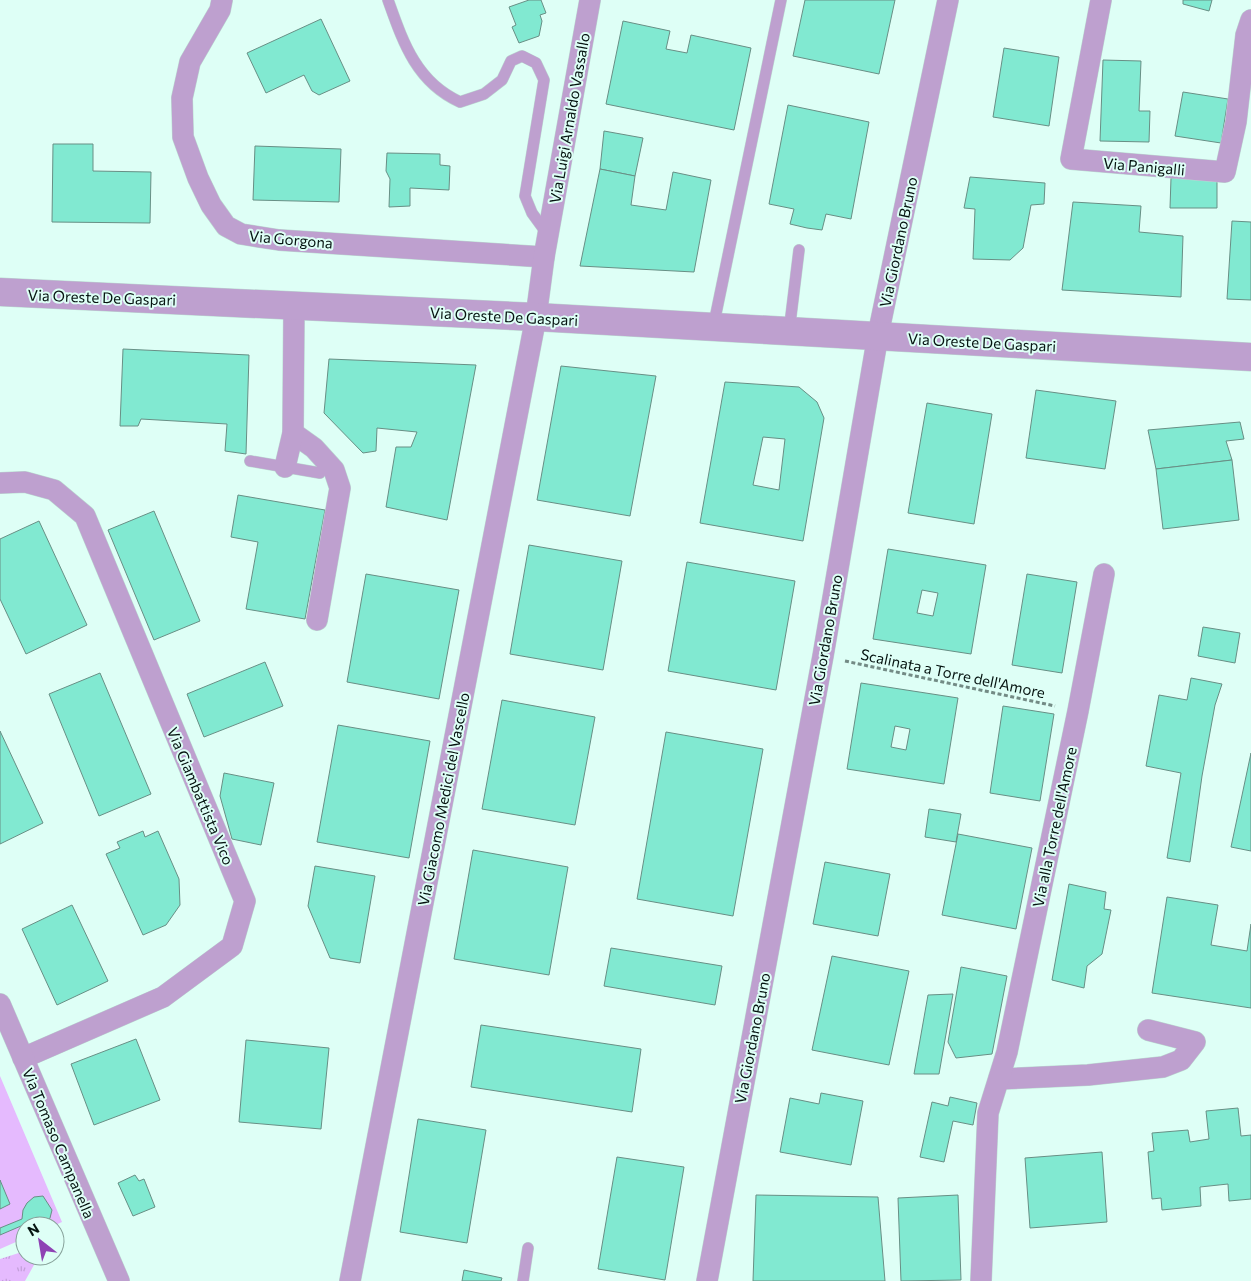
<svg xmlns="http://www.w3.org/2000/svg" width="1251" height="1281" font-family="Commissioner,sans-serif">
	<defs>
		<pattern id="grass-tufts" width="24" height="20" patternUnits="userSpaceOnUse" patternTransform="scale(1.25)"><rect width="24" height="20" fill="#e5bafe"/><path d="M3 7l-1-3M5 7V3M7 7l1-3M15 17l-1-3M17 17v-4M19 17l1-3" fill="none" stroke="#c39fd9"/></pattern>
	</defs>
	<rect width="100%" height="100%" fill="#defff6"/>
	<path fill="url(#grass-tufts)" d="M25,1251v5h14l-14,25h-25v-22z"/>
	<path fill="#e5bafe" d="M0,1076l62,146 -9,4h-28v12l-25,11z"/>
	<g fill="#81e9d1" stroke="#688f85" fill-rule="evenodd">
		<path d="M529,0h12l5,13 -6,2 2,6 -3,15 -20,7 -7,-16 4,-2 -7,-18z"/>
		<path d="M805,0h90l-16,74 -86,-18z"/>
		<path d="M1183,0h29l-3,11 -26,-7z"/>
		<path d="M321,19l29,62 -31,14 -7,-4 -8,-16 -38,18 -19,-40z"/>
		<path d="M623,21l47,10 -4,18 21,4 4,-18 60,13 -17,82 -128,-26z"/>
		<path d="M1004,48l55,9 -10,69 -56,-9z"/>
		<path d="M1103,60l38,1 -2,50h11l-1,31 -49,-1z"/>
		<path d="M1183,92l45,7 -7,44 -46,-7z"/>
		<path d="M788,105l81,17 -18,97 -25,-5 -4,16 -15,-2 -17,-4 4,-15 -25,-5z"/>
		<path d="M604,131l39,7 -8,38 -35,-7z"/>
		<path d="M53,144h40v27l58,1 -1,51 -98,-1z"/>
		<path d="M255,146l86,3 -2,53 -86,-2z"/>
		<path d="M387,153l53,1v11l10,1 -1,24 -39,-2v18l-21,1 1,-28 -4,-8z"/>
		<path d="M600,169l35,7 -4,29 35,5 7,-38 38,8 -17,92 -114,-6z"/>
		<path d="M970,177l75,6 -1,21 -13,1 -8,43 -13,12 -37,-1 2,-50 -11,-1z"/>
		<path d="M1171,178l46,1v29h-47z"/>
		<path d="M1073,202l68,4 -2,26 44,4 -2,61 -119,-7z"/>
		<path d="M1232,221l19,1v78l-24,-1z"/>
		<path d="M123,349l126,6 -3,99 -21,-3 2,-27 -86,-5 -3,7h-18z"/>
		<path d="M329,359l147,6 -29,155 -61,-13 10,-60h15l6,-15 -40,-4 -1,23 -13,2 -39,-40z"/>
		<path d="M561,366l95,10 -26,140 -93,-16z"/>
		<path d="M725,382l74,5 18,15 7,16 -21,123 -103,-18zM763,437l22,2 -6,51 -26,-5z"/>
		<path d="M1036,390l80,11 -11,68 -79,-11z"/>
		<path d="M927,403l65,11 -18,110 -66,-11z"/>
		<path d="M1240,422l4,17 -18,2 6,19 -76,9 -8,-39z"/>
		<path d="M1232,460l7,60 -76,9 -7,-60z"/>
		<path d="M238,495l87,15 -20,109 -59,-10 12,-67 -27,-5z"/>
		<path d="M154,511l46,110 -46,19 -46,-110z"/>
		<path d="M39,521l48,104 -61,29 -26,-55v-60z"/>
		<path d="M529,545l93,16 -19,109 -93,-16z"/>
		<path d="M888,549l98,16 -15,89 -98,-15zM922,590l16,3 -5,23 -16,-3z"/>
		<path d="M687,562l108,19 -19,109 -108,-19z"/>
		<path d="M366,574l93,16 -20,109 -92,-17z"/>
		<path d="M1027,574l50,8 -15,91 -50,-8z"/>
		<path d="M1203,627l37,6 -5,30 -37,-7z"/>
		<path d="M265,662l18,44 -79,31 -17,-43z"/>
		<path d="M100,673l51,121 -52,22 -50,-122z"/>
		<path d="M1191,678l31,6 -7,21 -13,71 -12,86 -23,-4 14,-85 -35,-7 13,-71 28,5z"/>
		<path d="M861,683l97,15 -14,86 -97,-15zM895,726l15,3 -4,21 -15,-3z"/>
		<path d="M502,700l93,17 -20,108 -93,-16z"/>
		<path d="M1003,706l51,8 -14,87 -50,-8z"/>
		<path d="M338,725l92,16 -21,117 -92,-16z"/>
		<path d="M0,731l43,92 -43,21z"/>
		<path d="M666,732l97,17 -30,167 -96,-17z"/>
		<path d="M1251,753v98l-20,-4z"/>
		<path d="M224,773l50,10 -13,62 -29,-6 -12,-43z"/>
		<path d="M929,809l32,5 -5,28 -31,-5z"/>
		<path d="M143,831l2,6 13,-6 21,48 1,26 -14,20 -23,10 -37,-81 14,-6 -3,-6z"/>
		<path d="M958,834l74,14 -16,81 -74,-14z"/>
		<path d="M473,850l95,17 -19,108 -95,-16z"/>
		<path d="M825,862l65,12 -12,62 -65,-12z"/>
		<path d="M315,866l60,10 -15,87 -30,-5 -22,-52z"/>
		<path d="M1069,884l37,8 -2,17 7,1 -9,44 -15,12 -3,22 -32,-8z"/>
		<path d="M1167,897l51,8 -7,40 36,6 4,-27v84l-99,-15z"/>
		<path d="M72,905l36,76 -51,24 -35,-76z"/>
		<path d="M611,948l111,18 -7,39 -111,-19z"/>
		<path d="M832,956l77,15 -20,94 -77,-15z"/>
		<path d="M961,967l46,9 -15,78 -36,4 -8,-16z"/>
		<path d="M953,994l-14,80h-25l14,-79z"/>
		<path d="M481,1025l160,24 -9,63 -161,-25z"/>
		<path d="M136,1039l24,61 -66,25 -23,-61z"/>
		<path d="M246,1040l83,8 -8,81 -82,-7z"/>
		<path d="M821,1093l42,8 -12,64 -71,-13 10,-54 29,6z"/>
		<path d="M950,1097l27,6 -4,22 -20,-4 -9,41 -24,-5 12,-55 16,4z"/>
		<path d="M1238,1108l3,28 10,-1v64l-22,2 -1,-17 -28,3 1,19 -39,4 -1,-12 -9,1 -4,-47 6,-1 -2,-18 36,-3 2,12 19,-3 -3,-28z"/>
		<path d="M418,1119l68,11 -19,113 -67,-11z"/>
		<path d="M1102,1152l5,70 -77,6 -5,-70z"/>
		<path d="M617,1157l67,10 -19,113 -67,-11z"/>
		<path d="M135,1175l4,6 5,-2 11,28 -22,9 -15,-33z"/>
		<path d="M0,1180l10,24 -10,5z"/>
		<path d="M756,1195l122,2 7,84h-132z"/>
		<path d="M958,1195l3,85 -60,1 -3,-83z"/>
		<path d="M43,1196l9,14 -2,8 -7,8h-9l-6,-3 -28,12v-7l22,-9 1,-9 4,-7 7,-6z"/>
		<path d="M464,1270l38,8 -1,3h-39z"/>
	</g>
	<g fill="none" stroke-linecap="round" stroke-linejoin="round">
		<defs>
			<g id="service">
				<path d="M388,0c15,42 28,82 72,102l24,-8 18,-14 9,-19 11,-5 14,7 8,17 -19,116 7,17 16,22"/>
				<path d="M713,328l68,-328"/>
				<path d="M789,332l10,-82"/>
				<path d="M250,461l70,12"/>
				<path d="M523,1281l5,-33"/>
			</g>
			<g id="minor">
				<path d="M222,0l-2,10 -30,52 -8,36 1,39 15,41 13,27 15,21 15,8 38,6 265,17"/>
				<path d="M1101,0l-30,159 154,13 11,-50 10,-87 5,-15"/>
				<path d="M293,433l21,15 20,22 6,18 -23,132"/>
				<path d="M285,467l8,-34 1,-128"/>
				<path d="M0,483l25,-1 29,8 31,26 160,385 -13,45 -69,51 -140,61"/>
				<path d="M0,1004l119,277"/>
				<path d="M999,1079l89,-4 75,-8 18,-7 14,-18 -47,-12"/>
				<path d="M350,1281l186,-964 8,-60 46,-257"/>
				<path d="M707,1281l116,-625 55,-321 70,-335"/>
				<path d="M981,1281l7,-168 19,-61 71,-341 26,-137"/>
			</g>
			<path id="tertiary" d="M0,292l536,25 715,40"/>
		</defs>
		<use href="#service" stroke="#bbd9d1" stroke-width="12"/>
		<use href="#minor" stroke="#bbd9d1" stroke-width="22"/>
		<use href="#tertiary" stroke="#bbd9d1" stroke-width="29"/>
		<path stroke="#738b85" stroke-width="3" stroke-dasharray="4 2.5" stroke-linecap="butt" d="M845,661l210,45"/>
		<use href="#service" stroke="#bea0cf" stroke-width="11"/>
		<use href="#minor" stroke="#bea0cf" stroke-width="21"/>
		<use href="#tertiary" stroke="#bea0cf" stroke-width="28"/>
	</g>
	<g text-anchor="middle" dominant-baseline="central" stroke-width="4" stroke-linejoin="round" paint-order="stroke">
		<g font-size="15" fill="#051310" stroke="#defff6">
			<text transform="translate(569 118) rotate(-80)">Via Luigi Arnaldo Vassallo</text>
			<text transform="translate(1144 166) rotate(5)">Via Panigalli</text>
			<text transform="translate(291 239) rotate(5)">Via Gorgona</text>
			<text transform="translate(898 242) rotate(-78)">Via Giordano Bruno</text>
			<text transform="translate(102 297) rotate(2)">Via Oreste De Gaspari</text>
			<text transform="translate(504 316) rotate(3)">Via Oreste De Gaspari</text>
			<text transform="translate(982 342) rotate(3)">Via Oreste De Gaspari</text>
			<text transform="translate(825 640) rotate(-80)">Via Giordano Bruno</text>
			<text transform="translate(953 673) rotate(12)">Scalinata a Torre dell'Amore</text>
			<text transform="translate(201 796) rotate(67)">Via Giambattista Vico</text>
			<text transform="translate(443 799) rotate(-79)">Via Giacomo Medici del Vascello</text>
			<text transform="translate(1054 827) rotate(-78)">Via alla Torre dell'Amore</text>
			<text transform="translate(752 1038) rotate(-79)">Via Giordano Bruno</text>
			<text transform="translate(59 1143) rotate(67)">Via Tomaso Campanella</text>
		</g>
	</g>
	<g transform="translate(40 1241) rotate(329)"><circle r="24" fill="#defff6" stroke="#87a19a"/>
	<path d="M0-4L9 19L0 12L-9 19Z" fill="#8e42b4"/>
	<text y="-8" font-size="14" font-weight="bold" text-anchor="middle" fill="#051310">N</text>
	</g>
</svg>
